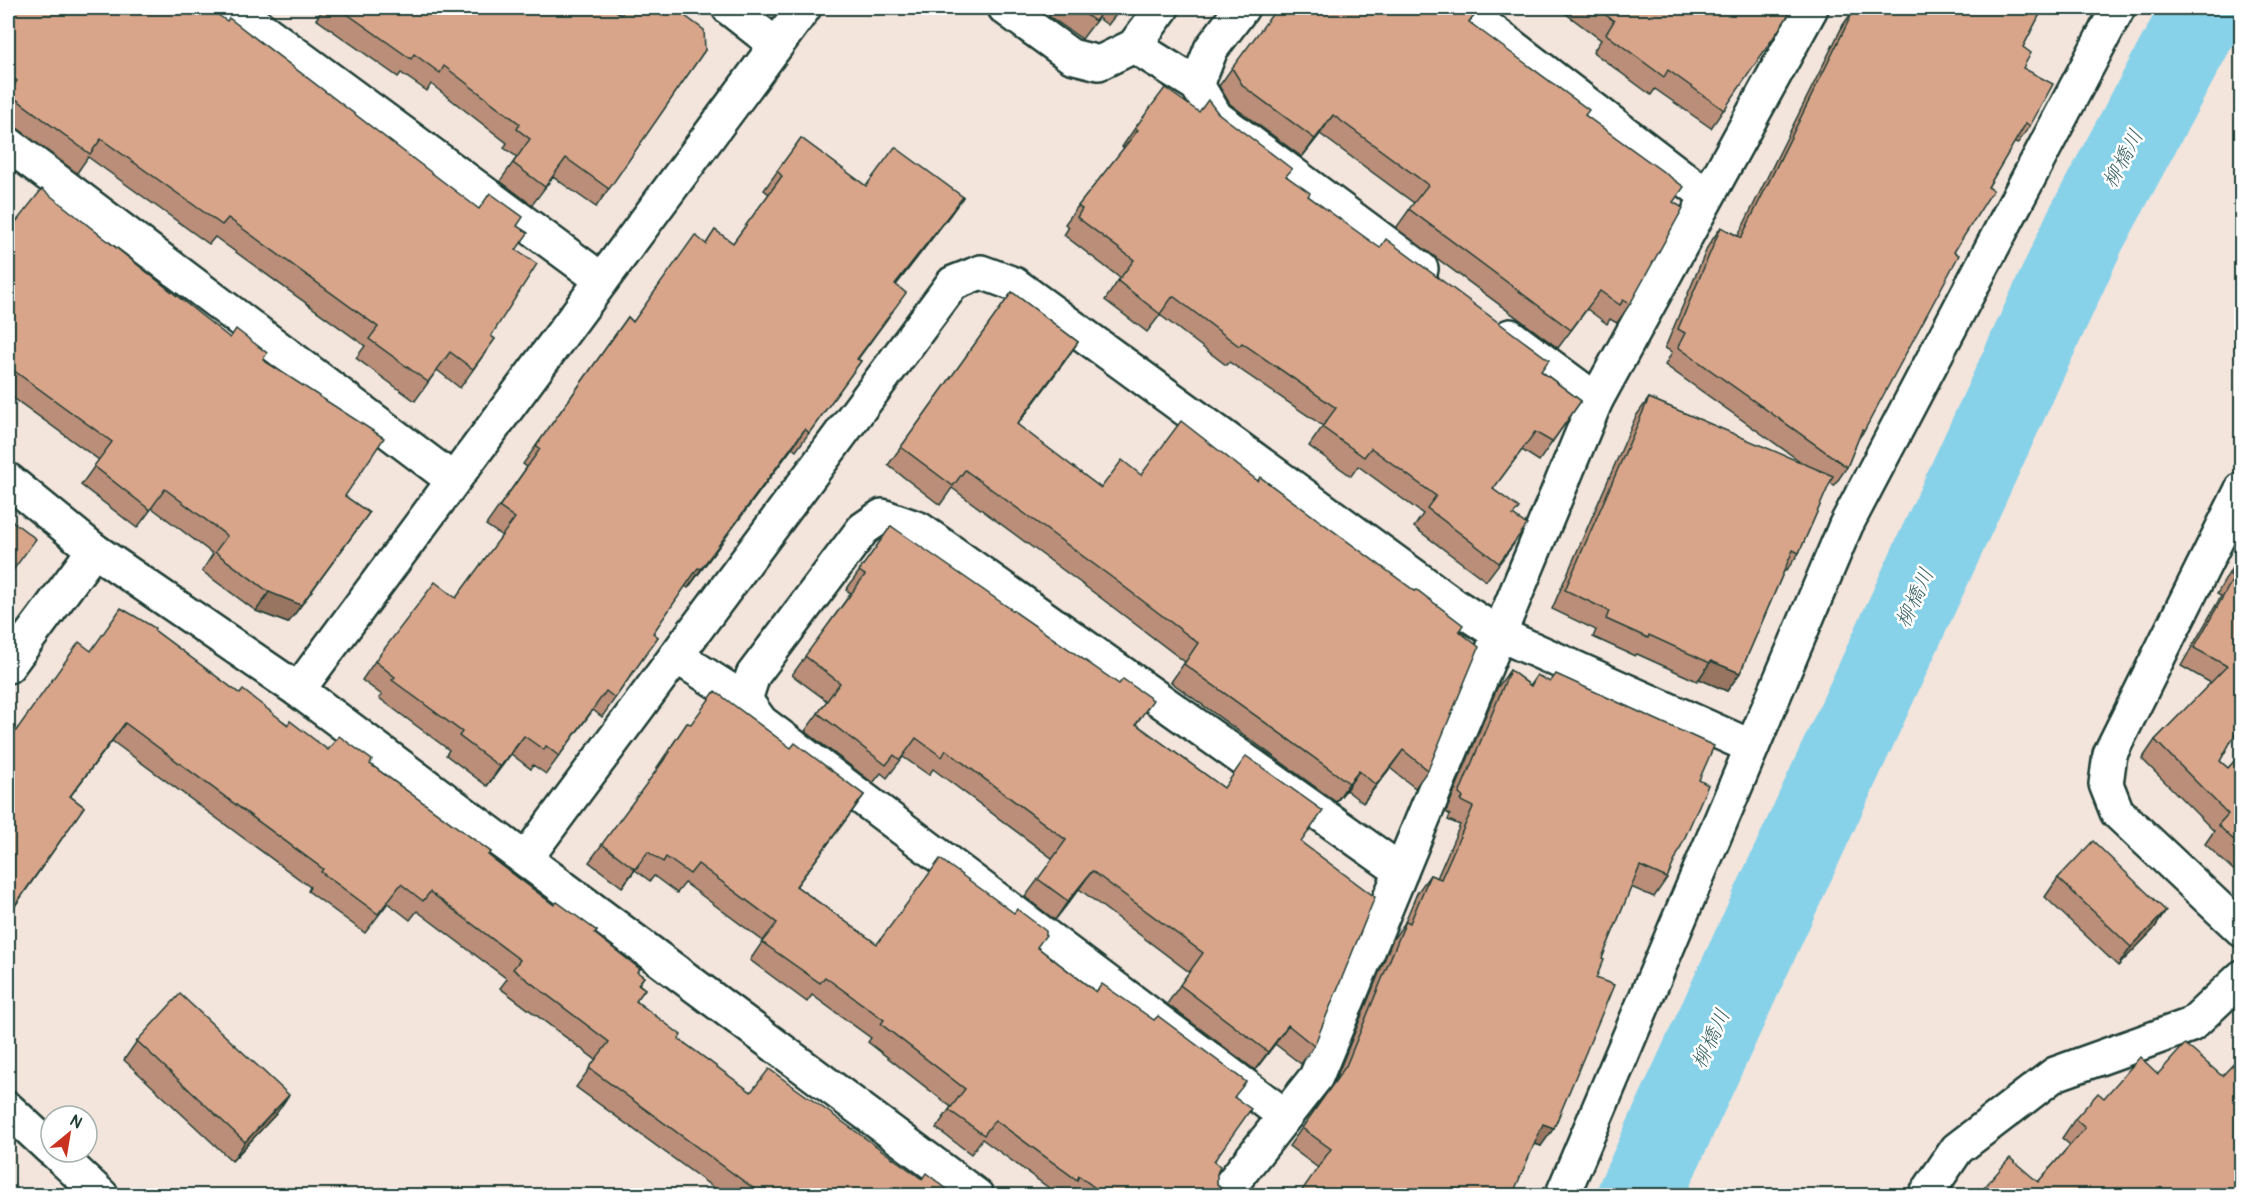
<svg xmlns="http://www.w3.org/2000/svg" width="2249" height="1203" font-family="Pangolin,'Klee One',sans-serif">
	<rect width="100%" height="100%" fill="#f3e4dc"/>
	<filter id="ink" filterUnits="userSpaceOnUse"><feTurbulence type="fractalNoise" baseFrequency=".0167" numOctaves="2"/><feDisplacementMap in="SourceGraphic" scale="12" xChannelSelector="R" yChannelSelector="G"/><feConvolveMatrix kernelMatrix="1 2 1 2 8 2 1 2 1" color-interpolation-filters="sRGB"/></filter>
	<g filter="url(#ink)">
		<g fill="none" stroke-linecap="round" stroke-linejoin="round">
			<path stroke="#88d2e9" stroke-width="84" d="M1639,1196l446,-965 120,-223"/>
			<defs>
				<g id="minor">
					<path d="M233,8l369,272"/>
					<path d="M729,8l47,37"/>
					<path d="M1005,8l66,48 28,7 35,-17 28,-38"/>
					<path d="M1462,8l245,188"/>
					<path d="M1134,46l63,39 19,32 205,152"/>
					<path d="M1197,85l14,-36 31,-41"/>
					<path d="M8,144l445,336"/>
					<path d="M1510,336l86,64"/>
					<path d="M8,480l86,70 204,140 679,506"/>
					<path d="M2242,489l-132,265 -4,30 11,28 125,118"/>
					<path d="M676,656l69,44"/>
					<path d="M8,666l86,-116"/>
					<path d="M298,690l506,-682"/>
					<path d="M526,858l427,-575 28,-11 33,12 440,321 45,29 253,113"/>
					<path d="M1285,1116l-524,-394 -16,-22 8,-25 110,-146 19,-13 37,13 482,342"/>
					<path d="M1222,1196l94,-119 280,-677 215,-392"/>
					<path d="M1562,1196l284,-671 272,-517"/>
					<path d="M1925,1196l32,-47 98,-75 136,-49 51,-48"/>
				</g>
				<g id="secondary">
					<path d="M8,1109l43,40"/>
					<path d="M55,1152l47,44"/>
				</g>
			</defs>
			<use href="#minor" stroke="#1f3d34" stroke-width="38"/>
			<use href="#secondary" stroke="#1f3d34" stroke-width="38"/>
			<use href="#minor" stroke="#fff" stroke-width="33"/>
			<use href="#secondary" stroke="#fff" stroke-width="33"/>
		</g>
		<g fill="#ba8e78" stroke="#1f3d34" stroke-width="1.5">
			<path d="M8,8l509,218 -1,24 -25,86 4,3 -35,49 -23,-18 -22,31 -59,-43 9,-12 -150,-109 -6,7 -121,-87 -11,16 -69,-52z"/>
			<path d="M324,8h288l9,7 84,35 -109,157 -43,-30 -21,28 -32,-24 17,-24 -13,-9 3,-5 -76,-59 -4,7 -26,-18 -3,4 -82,-58z"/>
			<path d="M1054,8h67l-13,17 -10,-7 -16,21 -33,-23z"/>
			<path d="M1558,8h235l-5,8 -77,112 -56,-39 -4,6 -58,-43 8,-12z"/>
			<path d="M1855,8h188l-20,39v21l7,58 -13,18 -3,-2 -26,45 -34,65 -90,179 -6,8 -11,28 -13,19 -4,-4 -31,71 -13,18h-2l-44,102 -13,18 -28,-12 -2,2 -60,-27 -2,2 -42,-19 3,-7 -44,-21 84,-193 13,-18 155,66 -139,-99 7,-13 -7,-4 43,-102 13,-19 17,9 105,-211z"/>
			<path d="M1470,23l115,92 88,87 -43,102 -13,19 -7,-4 -3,5 -20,-15 -29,39 -162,-120 18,-25 -94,-69 -18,23 -72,-53 -11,-18 13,-18z"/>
			<path d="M1199,112l19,1 90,83 273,205 -42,60 -17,-11 -29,39 20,26 1,29 -28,37 -72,-54 9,-13 -65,-48 -7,10 -42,-30 14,-20 -94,-64 -3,3 -66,-50 -13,17 -42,-32 15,-22 -56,-43 5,-8 -4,-3 13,-18 46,-58 -2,-1 13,-19z"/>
			<path d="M801,138l65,48 97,11 -13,18 -54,70 -3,26 -35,48 3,2 -65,90 -4,-3 -104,140 -3,-2 -32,47 5,4 -56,80 -9,-7 -47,64 -13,-9 -2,4 -20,-15 -24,32 -41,-31 3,-5 -70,-52 3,-3 -20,-15 13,-19 81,-63 46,-62 -16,-11 41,-58 -4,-3 105,-147 5,5 73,-78 9,-14 18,13 36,-49 -5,-4z"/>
			<path d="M8,232l222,106 33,22 82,136 24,17 -81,110 -32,-12 -54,-40 11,-17 -61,-46 -15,20 -56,-43 18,-25 -91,-66z"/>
			<path d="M1012,292l66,50 -61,83 84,63 40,-13 117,6 201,150 -31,139 -13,18 -25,-20 -27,35 -17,-13 -10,12 -165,-120 14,-20 -88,-67 -145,-107 -12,17 -52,-40z"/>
			<path d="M891,526l245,198 88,64 77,54 13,204 -13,18 -26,-20 -20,26 -88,-66 22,-32 -110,-83 -24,31 -30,-23 28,-38 -120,-90 -4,6 -26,-18 -16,21 -6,-5 -8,10 -68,-52 22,-30 -35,-26 59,-82 -5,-3z"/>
			<path d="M2241,552v171l-21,38 8,7 13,-14v123l-36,-33 9,-13 -72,-72 13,-19 56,-57 -30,-17 40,-70 -4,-2z"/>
			<path d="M154,630l86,64 88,56 42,14 121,88 -2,4 65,49 43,26 -2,3 42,39 7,4 -5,7 6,5 -9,12 43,38 72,53 205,104h-231l-149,-109 20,-27 -96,-72 7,-9 -90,-68 -7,9 -22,-17 -23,30 -57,-42 2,-4 -198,-146 -42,55 14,11 -76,109v-174l83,-91z"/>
			<path d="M1510,670l20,15 7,-10 162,105 -32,98 -13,19 -23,-10 -29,71 -6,20 -55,168 -6,-2 -218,23 -28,-21 45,-63 59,-144 11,-15 13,-31 13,-18 7,3 23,-53 -12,-5 2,-5 -4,-3 51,-124z"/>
			<path d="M687,723l104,25 73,47 -68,91 81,58 160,3 198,150 -20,64 2,23 7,8 8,4h-164l-2,-1v1h-6l-78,-57 -11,15 -35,-26 15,-21 -83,-65 3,-4 -59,-43 -5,7 -57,-42 13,-19 -78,-58 -8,10 -23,-17 -4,5 -15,-11 -13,17 -33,-25 68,-92 -1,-1z"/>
			<path d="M2058,878l108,33 -13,19 -35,36 -73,-69z"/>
			<path d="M137,1041l139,73 -44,47 -108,-101z"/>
			<path d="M2104,1098l137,98 -203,-14 32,-37 -8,-7 13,-19z"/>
		</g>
		<g fill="#977461" stroke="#1f3d34" stroke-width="1.5">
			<path d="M1333,115l-13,19 -18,23 13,-18z"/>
			<path d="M963,197l-13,18 -68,88 13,-19z"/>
			<path d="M1078,342l-13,19 -61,82 13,-19z"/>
			<path d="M805,429l-13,19 -104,140 13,-19z"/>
			<path d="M369,513l-81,110 -32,-12 13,-19z"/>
			<path d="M1711,661l29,12 -13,18 -28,-12z"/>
			<path d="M125,723l-13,18 -55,73 13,-18z"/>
			<path d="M524,736l-13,18 -24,32 13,-19z"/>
			<path d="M1403,750l-13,18 -27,35 13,-18z"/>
			<path d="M1359,771l-13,19 -10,12 13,-19z"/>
			<path d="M864,795l-13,18 -68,91 13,-18z"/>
			<path d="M648,852l-13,18 -13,17 13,-18z"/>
			<path d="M1092,871l-13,18 -24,31 13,-19z"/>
			<path d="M2166,911l-13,19 -35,36 13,-19z"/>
			<path d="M1288,1025l-13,19 -20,26 13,-18z"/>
			<path d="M289,1095l-13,19 -44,47 13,-19z"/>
			<path d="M1543,1124l11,4 -13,18 -11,-4z"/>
		</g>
		<g fill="#d8a58b" stroke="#1f3d34" stroke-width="1.5">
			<path d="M8,8h200l19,13 2,-3 250,191 11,-16 33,24 -6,9 11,7 -12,17 21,14 -46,72 4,3 -22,30 -23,-17 -22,30 -59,-43 9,-12 -150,-109 -6,7 -121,-86 -11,15 -82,-61 9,-12 -9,-7z"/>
			<path d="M339,8h273l9,7 5,-7h48l30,22 1,20 -96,139 -43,-31 -21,29 -32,-24 17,-24 -13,-10 3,-5 -76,-58 -4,7 -26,-19 -3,5z"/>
			<path d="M1076,8h29l-10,13z"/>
			<path d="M1277,8h192l7,6 -7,8 120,88 -4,5 99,72 -11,15 10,6 -53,96 -7,-4 -3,5 -20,-14 -29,39 -162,-121 19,-24 -95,-70 -18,24 -72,-53 -11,-18z"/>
			<path d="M1596,8h197l-5,8 -64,94 -56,-40 -4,7 -58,-43 8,-13z"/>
			<path d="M1855,8h188l-20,39 8,6 -8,15 30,16 -23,42 -4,-3 -38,64 5,3 -39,62 5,3 -95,176 -2,-1 -15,37 -169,-120 7,-14 -7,-4 43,-102 20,11z"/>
			<path d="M1165,88l34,24 9,-12 10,13 74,56 -6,7 24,17 -2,3 72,52 6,-9 163,121 -8,11 40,30 -29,41 -17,-10 -42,57 26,19 -6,7 14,10 -28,38 -72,-55 9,-12 -65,-48 -7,9 -42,-30 14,-19 -94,-65 -3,3 -66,-50 -13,18 -42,-33 16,-21 -57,-43 5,-8 -4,-3 60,-76 -3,-2z"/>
			<path d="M801,138l65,48 29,-39 68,50 -68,87 11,9 -49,66 4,2 -52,72 -4,-4 -104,140 -3,-1 -45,65 5,4 -43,61 -9,-7 -47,65 -13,-10 -2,4 -20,-14 -24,31 -41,-31 3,-4 -70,-52 3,-3 -20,-16 60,-79 21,16 59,-80 -16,-11 41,-58 -4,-3 92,-129 5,5 62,-87 11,9 9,-14 18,13 49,-67 -5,-5z"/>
			<path d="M42,189l188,149 6,-9 31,24 -4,7 121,78 -39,58 24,17 -68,92 -32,-13 -54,-40 12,-16 -62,-47 -15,21 -56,-44 18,-24 -99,-72 -5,8v-146z"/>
			<path d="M1012,292l66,50 -61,82 84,64 21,-28 19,15 40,-54 77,60 2,-4 155,114 2,-1 46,35 -4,6 20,16 -51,123 -25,-20 -27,35 -17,-14 -10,12 -165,-119 14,-21 -88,-67 -145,-106 -12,16 -52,-39z"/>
			<path d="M1649,398l184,78 -34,77 -6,-3 -53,123 -29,-12 -1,2 -61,-28 -1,3 -42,-19 3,-8 -44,-21z"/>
			<path d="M8,518l28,21 -28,38z"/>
			<path d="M891,526l228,158 4,-5 30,21 -17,24 88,64 22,-32 77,55 -22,31 74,55 -61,149 -26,-21 -20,27 -88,-67 23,-32 -111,-82 -24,30 -30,-22 28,-39 -120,-90 -4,7 -26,-19 -16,22 -6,-5 -8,10 -68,-52 22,-30 -35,-27 60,-81 -6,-4z"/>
			<path d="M2241,556v167l-21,38 8,7 13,-14v93l-23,-22 10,-11 -73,-74 72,-74 -33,-18 40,-71 -4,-2z"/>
			<path d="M121,608l34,20 -1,2 86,64 3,-4 45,35 2,-4 38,29 11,-14 33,24 -2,4 121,88 -3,3 66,50 3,-3 40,29 -3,2 46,36 -3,3 7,5 -6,7 7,5 -9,12 45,34 -2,4 72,53 18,-23 153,110 4,-6 30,23h-192l-175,-128 20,-26 -96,-73 7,-9 -90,-68 -7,9 -22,-17 -23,30 -57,-42 2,-3 -198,-146 -55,73 14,11 -74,105 -2,-1v-169l71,-100 12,9z"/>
			<path d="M1510,670l21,16 6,-11 13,7 6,-8 158,72 -15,34 9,5 -41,93 -27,-12 -38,92 2,1 -8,19 18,7 -60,143 -11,-4 -31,72h-214l33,-47 -29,-21 44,-62 60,-145 4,2 20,-48 11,4 32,-72 -12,-6 2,-4 -4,-3z"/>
			<path d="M715,691l76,57 4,-5 69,52 -68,91 81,58 63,-85 74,54 3,-4 29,22v4l-9,12 59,45 6,-8 52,36 4,-4 88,66 -12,15 17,12 -37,52 6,5 -3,8v10l7,8 8,4h-126l-27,-20 -2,4 -82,-60 -11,15 -35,-25 16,-21 -84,-65 3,-4 -59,-43 -5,6 -58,-41 15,-19 -79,-59 -8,10 -24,-17 -3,5 -15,-10 -13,17 -33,-25 68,-92 -1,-2 18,-27 4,1z"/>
			<path d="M2093,841l73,70 -35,36 -73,-69z"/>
			<path d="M180,994l109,101 -44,47 -108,-101z"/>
			<path d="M2185,1044l37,32 19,-20v140h-264l33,-38 28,24 47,-54 -10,-9 23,-26 6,5 36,-41 18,17z"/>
			<path d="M1251,1188l10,8h-25l6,-1z"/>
		</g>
	</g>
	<g text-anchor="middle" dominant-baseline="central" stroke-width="5" stroke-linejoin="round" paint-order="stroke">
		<g font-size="21" font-style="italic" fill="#396261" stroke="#fff">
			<text transform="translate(2123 159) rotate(-62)">柳橋川</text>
			<text transform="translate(1915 598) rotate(-65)">柳橋川</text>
			<text transform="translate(1711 1039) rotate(-65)">柳橋川</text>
		</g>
	</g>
	<rect width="2249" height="1203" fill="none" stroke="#fff" stroke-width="30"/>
	<rect x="15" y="15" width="2219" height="1173" fill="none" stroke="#1f3d34" stroke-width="2" filter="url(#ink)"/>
	<g transform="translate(69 1134) rotate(30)"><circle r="28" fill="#ffffff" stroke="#a5b1ae" stroke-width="1.5"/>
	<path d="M0-4.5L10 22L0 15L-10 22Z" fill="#c8321e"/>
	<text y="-9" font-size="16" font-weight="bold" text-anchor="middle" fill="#1f3d34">N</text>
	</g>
</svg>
